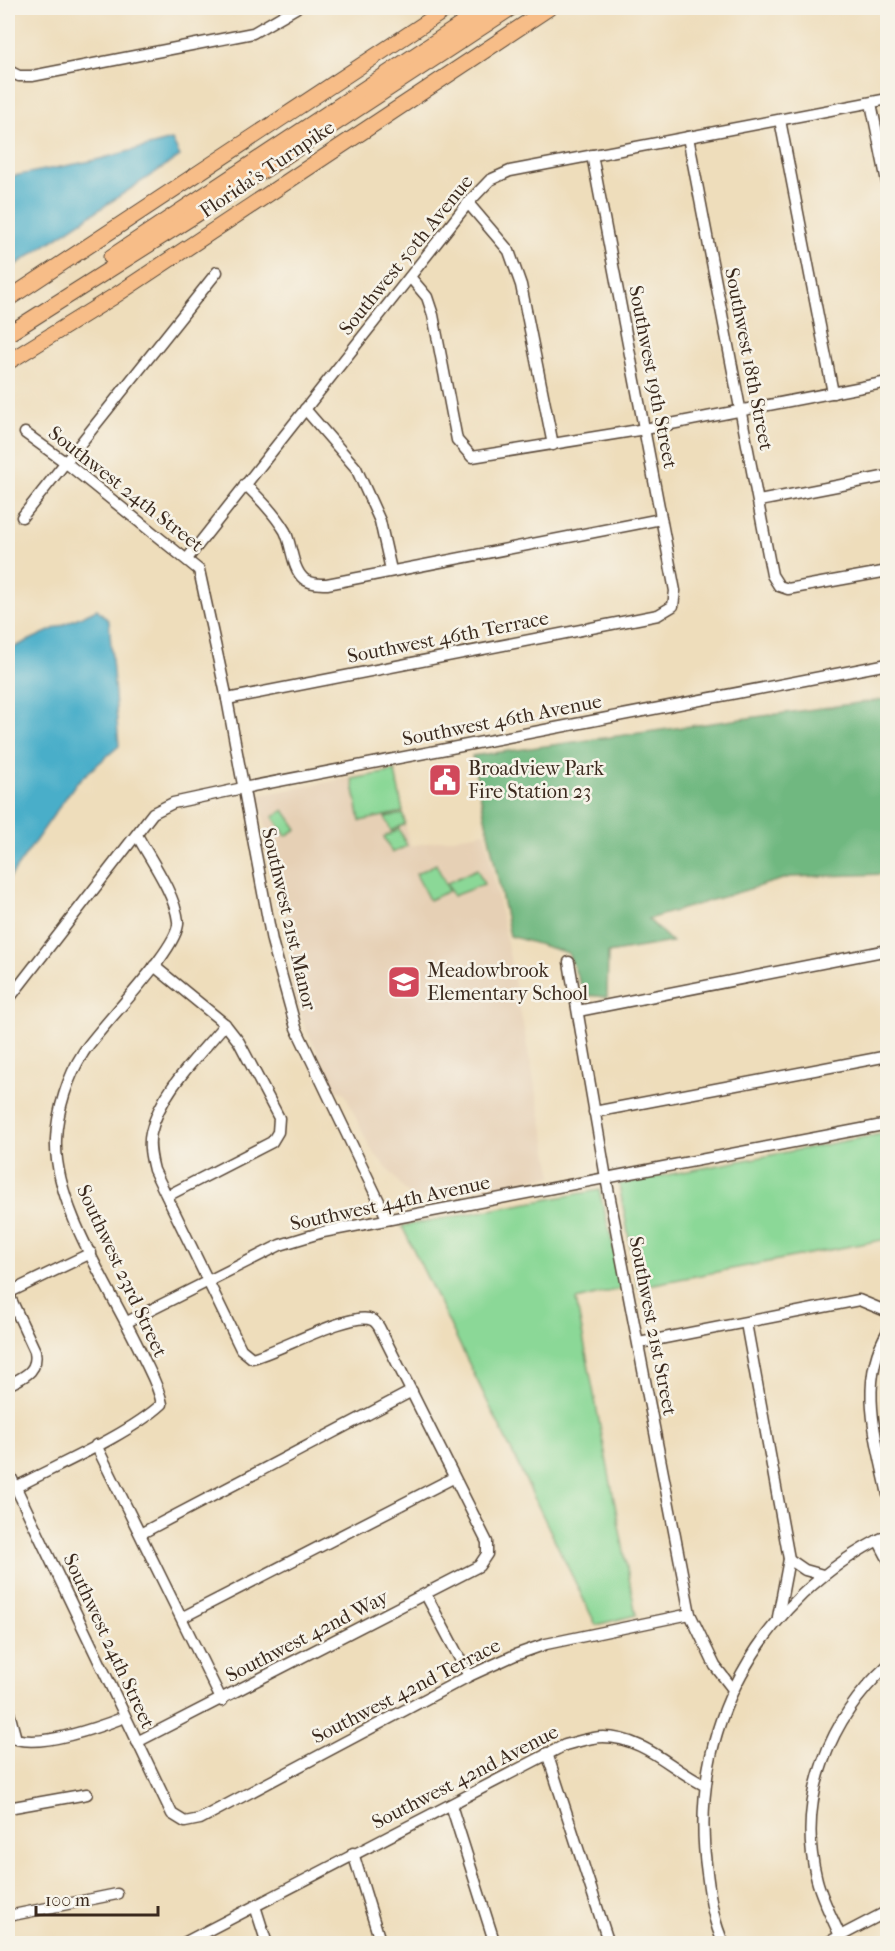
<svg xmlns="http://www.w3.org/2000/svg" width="895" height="1951" font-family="'IM FELL French Canon',serif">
	<rect width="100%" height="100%" fill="#f7f3e8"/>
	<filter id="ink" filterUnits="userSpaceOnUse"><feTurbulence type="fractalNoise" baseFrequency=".0167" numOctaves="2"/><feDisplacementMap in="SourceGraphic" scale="12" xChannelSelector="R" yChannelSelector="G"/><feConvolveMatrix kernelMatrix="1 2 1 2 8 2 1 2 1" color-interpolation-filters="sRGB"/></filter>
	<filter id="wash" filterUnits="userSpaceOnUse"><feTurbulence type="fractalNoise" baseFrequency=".008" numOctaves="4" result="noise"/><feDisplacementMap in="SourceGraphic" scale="24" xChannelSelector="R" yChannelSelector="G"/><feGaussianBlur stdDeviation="1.35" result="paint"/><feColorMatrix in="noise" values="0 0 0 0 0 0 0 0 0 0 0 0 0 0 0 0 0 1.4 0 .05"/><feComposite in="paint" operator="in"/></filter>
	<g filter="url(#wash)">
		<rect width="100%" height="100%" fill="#edb"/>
		<path fill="#e6d0b5" d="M395,769l15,77 75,-14 68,344 -138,23 -5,-3 -40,-48 -26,-56 -7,-1 -32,-64 -13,-39 1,-26 -32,-158 -5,-8z"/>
		<g fill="#8bd897" stroke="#63815a" stroke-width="1.5">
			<path d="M395,771l8,41 -43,9 -8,-42z"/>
			<path d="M284,810l13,19 -11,7 -13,-19z"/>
			<path d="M403,814l2,10 -14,7 -6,-14z"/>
			<path d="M399,829l8,17 -15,7 -8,-16z"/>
			<path d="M436,864l13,27 -20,9 -13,-26z"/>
			<path d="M477,869l7,15 -31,12 -6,-13z"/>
			<path d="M887,1133v106l-249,48 -19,-103z"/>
			<path d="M599,1190l25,98 -48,12 60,315 -40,10 -194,-399z"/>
		</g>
		<path fill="#70b880" stroke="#56714f" stroke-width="1.5" d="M887,699v175l-97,3 -142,42 24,23 -64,11 -1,44 -22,-2 -17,-42 -58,-17 -38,-180z"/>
		<g fill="#4aaec9" stroke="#426c74" stroke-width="1.5">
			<path d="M172,140l8,16 -172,114v-93l88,-17z"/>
			<path d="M97,609l12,12 10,125 -43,37 -68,97v-230z"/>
		</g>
	</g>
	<g filter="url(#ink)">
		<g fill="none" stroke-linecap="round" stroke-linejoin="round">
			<defs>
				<g id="minor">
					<path d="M8,67l1,4 10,5h13l221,-43 43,-25"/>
					<path d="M871,103l17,84"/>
					<path d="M780,120l53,273"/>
					<path d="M688,137l84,438 7,11 9,3 100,-18"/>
					<path d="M468,203l41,48 12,34 32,160"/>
					<path d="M410,277l17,20 6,18 24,125 15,17 173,-28 243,-47"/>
					<path d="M305,409l51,59 24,53 11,49"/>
					<path d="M25,433l40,29 134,108 28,129 45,242 24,87 91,190"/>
					<path d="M245,484c15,15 29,29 40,47 7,14 7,38 19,48 7,5 15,5 23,5l334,-65"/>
					<path d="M759,501l129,-25"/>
					<path d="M22,517l195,-245"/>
					<path d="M187,559l281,-356 22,-23 20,-9 378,-72"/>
					<path d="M227,699l431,-84 15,-9 2,-15 -83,-436"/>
					<path d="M569,962l37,216 84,436 25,52 17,22"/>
					<path d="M154,966l71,58 14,18 40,76 -1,14 -6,10 -105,54"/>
					<path d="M8,1000l145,-187 20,-10 70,-15 645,-124"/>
					<path d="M578,1011l310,-61"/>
					<path d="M594,1112l294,-56"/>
					<path d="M8,1293l27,58c4,21 -12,26 -27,34"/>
					<path d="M8,1293l83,-40"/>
					<path d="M127,1322l153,-77 43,-13 565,-108"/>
					<path d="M746,1323l43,236 -11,58"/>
					<path d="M888,1331c-31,51 -11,110 0,164"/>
					<path d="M639,1343l220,-43 29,12"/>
					<path d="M96,1445l126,256"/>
					<path d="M8,1471l164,343 13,8 15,-3 269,-143 46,-21 31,-11 144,-30"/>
					<path d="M16,1487c42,-22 112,-52 146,-83 -3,-17 -12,-32 -19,-47 -28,-62 -90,-150 -87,-218 1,-28 12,-63 27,-86 16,-26 99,-107 95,-132 -3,-27 -28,-62 -41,-86"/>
					<path d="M142,1533l270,-142"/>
					<path d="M878,1540l10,19"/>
					<path d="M789,1559l16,11 18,5"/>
					<path d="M426,1595l43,81"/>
					<path d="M183,1617l270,-139"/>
					<path d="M8,1709l8,30c27,8 83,-12 109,-22"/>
					<path d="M137,1742l342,-176 8,-12v-12l-108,-215c-2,-3 -4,-6 -7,-7 -20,-10 -96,33 -120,38l-11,-9 -87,-179c-3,-12 -6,-25 -3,-37 9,-42 48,-77 74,-109"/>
					<path d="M547,1753l62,191"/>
					<path d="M451,1805l44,139"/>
					<path d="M8,1808l79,-14"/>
					<path d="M353,1853l28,91"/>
					<path d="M255,1906l12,38"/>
					<path d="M8,1916l109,-22"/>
					<path d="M840,1936c-8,-19 -20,-40 -24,-60 -19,-78 14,-158 72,-211"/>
					<path d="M182,1944l383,-199c12,-3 26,-8 38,-8 40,0 67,31 101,48"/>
					<path d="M724,1944c-11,-22 -14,-48 -17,-71 -21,-142 52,-275 181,-338"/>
					<path d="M825,1944l63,-33"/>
				</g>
				<g id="highway">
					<path d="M111,257l375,-249"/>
					<path d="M8,299l440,-291"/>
					<path d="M8,334l200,-127 303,-199"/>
					<path d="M8,362l105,-65 436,-289"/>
				</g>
			</defs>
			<use href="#minor" stroke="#564536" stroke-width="13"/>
			<use href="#highway" stroke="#564536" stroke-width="17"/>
			<use href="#minor" stroke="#fff" stroke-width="10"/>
			<use href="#highway" stroke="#f7bd88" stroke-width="15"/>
		</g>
	</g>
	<defs>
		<symbol id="civic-square" viewBox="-11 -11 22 22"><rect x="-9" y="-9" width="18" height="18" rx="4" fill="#d1495b" stroke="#f7f3e8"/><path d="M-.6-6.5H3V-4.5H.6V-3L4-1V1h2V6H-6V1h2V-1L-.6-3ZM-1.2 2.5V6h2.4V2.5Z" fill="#fff"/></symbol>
		<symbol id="school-square" viewBox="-11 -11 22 22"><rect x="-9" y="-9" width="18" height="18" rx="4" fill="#d1495b" stroke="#f7f3e8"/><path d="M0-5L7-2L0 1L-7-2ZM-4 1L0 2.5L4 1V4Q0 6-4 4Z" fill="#fff"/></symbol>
	</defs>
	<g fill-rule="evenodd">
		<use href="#civic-square" x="426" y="761" width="38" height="38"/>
		<use href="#school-square" x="385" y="963" width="38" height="38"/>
	</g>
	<g text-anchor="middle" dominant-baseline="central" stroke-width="5" stroke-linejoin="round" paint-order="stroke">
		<g font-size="20" fill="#3b2a1e" stroke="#f7f3e8">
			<text transform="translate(267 169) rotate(-34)">Florida's Turnpike</text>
			<text transform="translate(406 255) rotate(-51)">Southwest 50th Avenue</text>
			<text transform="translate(749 359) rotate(79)">Southwest 18th Street</text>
			<text transform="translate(653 377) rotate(79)">Southwest 19th Street</text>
			<text transform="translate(126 489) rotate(38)">Southwest 24th Street</text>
			<text transform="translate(448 637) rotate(-11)">Southwest 46th Terrace</text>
			<text transform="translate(502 720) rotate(-11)">Southwest 46th Avenue</text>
			<text transform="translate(289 919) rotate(77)">Southwest 21st Manor</text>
			<text transform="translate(390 1203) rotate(-12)">Southwest 44th Avenue</text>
			<text transform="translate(122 1271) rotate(65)">Southwest 23rd Street</text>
			<text transform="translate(653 1326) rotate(79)">Southwest 21st Street</text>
			<text transform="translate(307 1636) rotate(-27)">Southwest 42nd Way</text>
			<text transform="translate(109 1641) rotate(65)">Southwest 24th Street</text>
			<text transform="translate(406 1691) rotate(-27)">Southwest 42nd Terrace</text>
			<text transform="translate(465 1777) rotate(-27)">Southwest 42nd Avenue</text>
		</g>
		<g font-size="20" fill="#3b2a1e" stroke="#f7f3e8" text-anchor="start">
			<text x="468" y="768">Broadview Park<tspan x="468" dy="23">Fire Station 23</tspan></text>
			<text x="427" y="970">Meadowbrook<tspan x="427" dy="23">Elementary School</tspan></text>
		</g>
	</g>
	<rect width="895" height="1951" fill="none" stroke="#f7f3e8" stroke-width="30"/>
	<path d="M36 1906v9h122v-9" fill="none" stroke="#3b2a1e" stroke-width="3"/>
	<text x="45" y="1906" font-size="18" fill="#3b2a1e" stroke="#f7f3e8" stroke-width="4.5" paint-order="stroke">100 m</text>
</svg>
